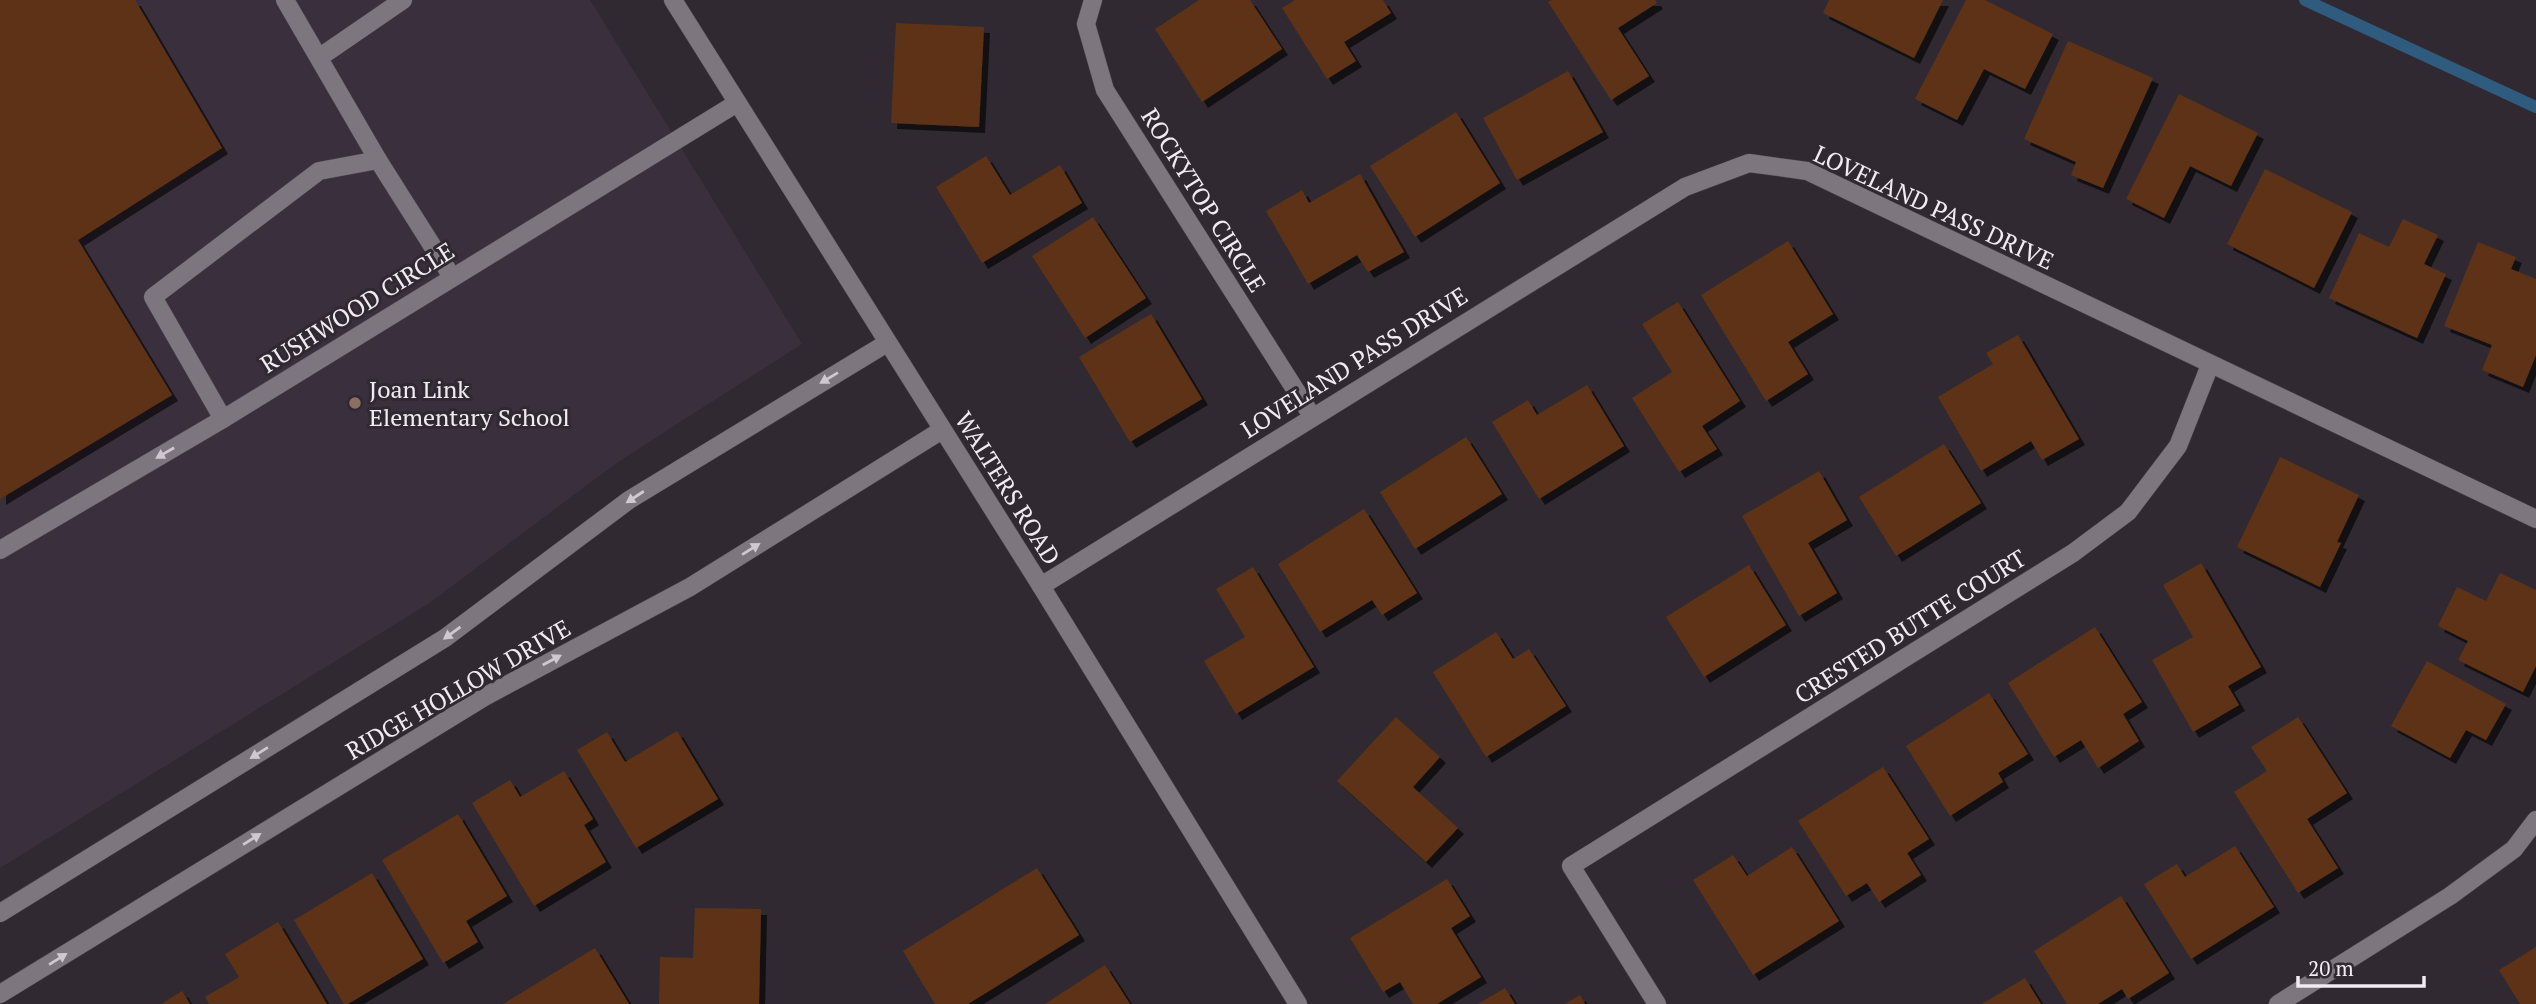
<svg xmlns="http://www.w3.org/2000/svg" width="2536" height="1004" font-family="'PT Serif',serif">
	<defs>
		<filter id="shadow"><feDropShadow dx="6" dy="6" stdDeviation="0" flood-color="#0009"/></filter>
	</defs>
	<rect width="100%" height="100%" fill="#302931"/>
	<path fill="#3a2f3c" d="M0,0h590l212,344 -184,118 -190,142 -428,264z"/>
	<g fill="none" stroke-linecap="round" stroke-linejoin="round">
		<path stroke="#2f5c7e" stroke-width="12" d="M2305,0l231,107"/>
	</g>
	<g fill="#5d3315" filter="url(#shadow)">
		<path d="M0,0h135l87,148 -144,92 94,155 -172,104z"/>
		<path d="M1199,0h51l32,49 -80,53 -47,-73z"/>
		<path d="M1295,0h88l8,13 -47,29 12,19 -29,18 -45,-71z"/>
		<path d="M1552,0h103l2,3 -39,25 31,48 -38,24 -63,-98z"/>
		<path d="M1829,0h114l-29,58 -91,-45z"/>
		<path d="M1966,0h19l68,34 -28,55 -41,-20 -27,51 -42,-21z"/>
		<path d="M896,23l88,4 -5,100 -88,-4z"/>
		<path d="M2068,41l85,37 -50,110 -32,-13 5,-13 -52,-23z"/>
		<path d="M1568,71l35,61 -86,48 -34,-62z"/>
		<path d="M2179,94l79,39 -27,53 -41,-20 -26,52 -38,-19z"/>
		<path d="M1456,112l44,71 -85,54 -45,-71z"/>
		<path d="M986,156l24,39 50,-30 22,38 -100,60 -46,-76z"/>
		<path d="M2265,169l87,43 -38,76 -87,-44z"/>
		<path d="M1360,174l44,78 -36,20 -11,-17 -49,29 -42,-73 36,-21 7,13z"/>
		<path d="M1093,217l53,81 -61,40 -53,-82z"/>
		<path d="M2403,219l35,16 -14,29 22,10 -29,64 -88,-40 30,-65 30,14z"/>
		<path d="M1788,241l45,73 -45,28 20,32 -42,27 -65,-106z"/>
		<path d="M2478,242l38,15 -5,12 25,10v76l-13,32 -41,-17 10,-25 -48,-19z"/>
		<path d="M1678,302l62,99 -38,25 15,23 -38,23 -47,-74 40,-26 -30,-48z"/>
		<path d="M1151,314l51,85 -72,43 -51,-85z"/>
		<path d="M2018,335l61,104 -37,21 -11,-19 -50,30 -43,-74 55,-33 -7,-11z"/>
		<path d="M1587,385l37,61 -85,53 -47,-77 36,-22 9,15z"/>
		<path d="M1466,437l36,57 -87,55 -35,-57z"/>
		<path d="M1944,444l37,59 -85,53 -37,-59z"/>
		<path d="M2280,457l79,38 -22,47 4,1 -21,44 -83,-40z"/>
		<path d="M1819,471l28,49 -39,23 29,50 -38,23 -57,-100z"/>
		<path d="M1364,509l53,84 -35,22 -10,-15 -52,32 -42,-68z"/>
		<path d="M2201,563l60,104 -33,19 11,19 -46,27 -41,-72 41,-23 -30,-52z"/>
		<path d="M1749,565l37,60 -82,52 -38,-60z"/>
		<path d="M1253,567l61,100 -78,47 -32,-53 41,-24 -29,-48z"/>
		<path d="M2500,573l36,17v76l-13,26 -65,-32 10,-19 -30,-15 19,-39 29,14z"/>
		<path d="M2095,627l47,75 -19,12 16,27 -41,27 -17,-28 -27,17 -46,-74z"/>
		<path d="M1496,632l17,27 16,-10 37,57 -80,51 -53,-85z"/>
		<path d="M2427,661l79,43 -20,36 -20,-10 -16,28 -59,-32z"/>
		<path d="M1989,693l39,61 -30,19 5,9 -53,34 -44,-70z"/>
		<path d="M1396,717l44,40 -27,30 45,41 -32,34 -89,-81z"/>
		<path d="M2298,717l49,76 -40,26 31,49 -40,25 -64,-101 33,-21 -16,-24z"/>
		<path d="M677,731l41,68 -82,49 -59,-98 30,-18 18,30z"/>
		<path d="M1883,767l46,72 -22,14 14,22 -42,27 -12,-19 -21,13 -48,-75z"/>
		<path d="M564,771l29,48 -9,6 22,37 -72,44 -62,-103 38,-23 10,17z"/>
		<path d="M458,814l49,82 -41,25 12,21 -35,21 -61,-103z"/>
		<path d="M2235,846l39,61 -83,52 -47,-75 33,-20 8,13z"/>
		<path d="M1792,847l47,74 -86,54 -60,-95 40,-25 14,21z"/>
		<path d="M1037,868l42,67 -111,69h-33l-32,-53z"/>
		<path d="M372,873l51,86 -75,45h-4l-50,-84z"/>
		<path d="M1447,879l23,37 -19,12 30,49 -44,27h-24l-13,-22 -17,10 -33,-54z"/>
		<path d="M2121,896l48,77 -41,26 -6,-10 -24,15h-31l-33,-53z"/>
		<path d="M695,908l66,1 -2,95h-100l1,-47 33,1z"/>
		<path d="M278,922l49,82h-118l-4,-7 34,-20 -14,-23z"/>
		<path d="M2536,947v57h-16l-21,-34z"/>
		<path d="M595,948l34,56h-126z"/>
		<path d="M1105,965l25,39h-85z"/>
		<path d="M2025,978l16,26h-59z"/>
		<path d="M1505,988l10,16h-37z"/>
		<path d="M182,991l8,13h-29z"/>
		<path d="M1580,995l5,9h-20z"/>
	</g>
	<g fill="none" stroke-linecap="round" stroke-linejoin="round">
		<defs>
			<g id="service">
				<path d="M285,0l93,160 74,117"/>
				<path d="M320,57l83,-57"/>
				<path d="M223,419l-70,-122 166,-126 59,-11"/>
				<path d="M0,550l223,-131 514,-316"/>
			</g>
			<g id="minor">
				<path d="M1093,0l-7,24 19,66 207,326"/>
				<path d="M1041,586l644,-399 64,-24 58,8 729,348"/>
				<path d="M1657,1004l-86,-138 502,-313 55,-41 50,-66 32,-81"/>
				<path d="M2278,1004l172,-108 64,-47 22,-29"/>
			</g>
			<g id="tertiary">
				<path d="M673,0l368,586 257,418"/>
				<path d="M0,913l445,-275 184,-138 258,-157"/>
				<path d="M0,994l486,-298 204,-109 252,-157"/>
			</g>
		</defs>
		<use href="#service" stroke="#4c464d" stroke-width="19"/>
		<use href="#minor" stroke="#4c464d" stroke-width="19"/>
		<use href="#tertiary" stroke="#4c464d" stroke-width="19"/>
		<use href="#service" stroke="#7d767f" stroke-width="18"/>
		<use href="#minor" stroke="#7d767f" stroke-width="18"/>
		<use href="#tertiary" stroke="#7d767f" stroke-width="18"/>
	</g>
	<defs><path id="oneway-solid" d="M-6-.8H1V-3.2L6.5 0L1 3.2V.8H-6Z" transform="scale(1.75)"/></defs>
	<g fill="#cec9cf">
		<use href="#oneway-solid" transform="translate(829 378) rotate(149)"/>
		<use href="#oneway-solid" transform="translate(165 453) rotate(150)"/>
		<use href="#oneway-solid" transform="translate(635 497) rotate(147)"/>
		<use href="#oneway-solid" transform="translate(751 549) rotate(-32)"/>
		<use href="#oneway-solid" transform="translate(452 633) rotate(144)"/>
		<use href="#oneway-solid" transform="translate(552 660) rotate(-28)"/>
		<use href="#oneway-solid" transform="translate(259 753) rotate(148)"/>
		<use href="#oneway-solid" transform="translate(252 839) rotate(-32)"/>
		<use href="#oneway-solid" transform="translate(58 959) rotate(-32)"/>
	</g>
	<circle fill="#8d6e63" stroke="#302931" stroke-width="2.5" cx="355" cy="403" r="7"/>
	<g text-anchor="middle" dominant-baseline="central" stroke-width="6" stroke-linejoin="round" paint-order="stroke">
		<g font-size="24" fill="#f0ecf1" stroke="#302931">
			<text transform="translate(1204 200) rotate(58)">ROCKYTOP CIRCLE</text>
			<text transform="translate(1934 207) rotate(25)">LOVELAND PASS DRIVE</text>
			<text transform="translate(357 307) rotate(-32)">RUSHWOOD CIRCLE</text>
			<text transform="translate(1354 362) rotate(-32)">LOVELAND PASS DRIVE</text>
			<text transform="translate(1008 488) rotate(58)">WALTERS ROAD</text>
			<text transform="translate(1910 626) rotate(-32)">CRESTED BUTTE COURT</text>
			<text transform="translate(458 689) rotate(-30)">RIDGE HOLLOW DRIVE</text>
		</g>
		<g font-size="24" fill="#f0ecf1" stroke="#302931" text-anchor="start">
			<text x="369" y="389">Joan Link<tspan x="369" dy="28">Elementary School</tspan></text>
		</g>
	</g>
	<path d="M2298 976v10h126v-10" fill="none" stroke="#f0ecf1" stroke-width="3.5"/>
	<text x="2308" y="976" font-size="21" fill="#f0ecf1" stroke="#302931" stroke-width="5" paint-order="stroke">20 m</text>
</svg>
